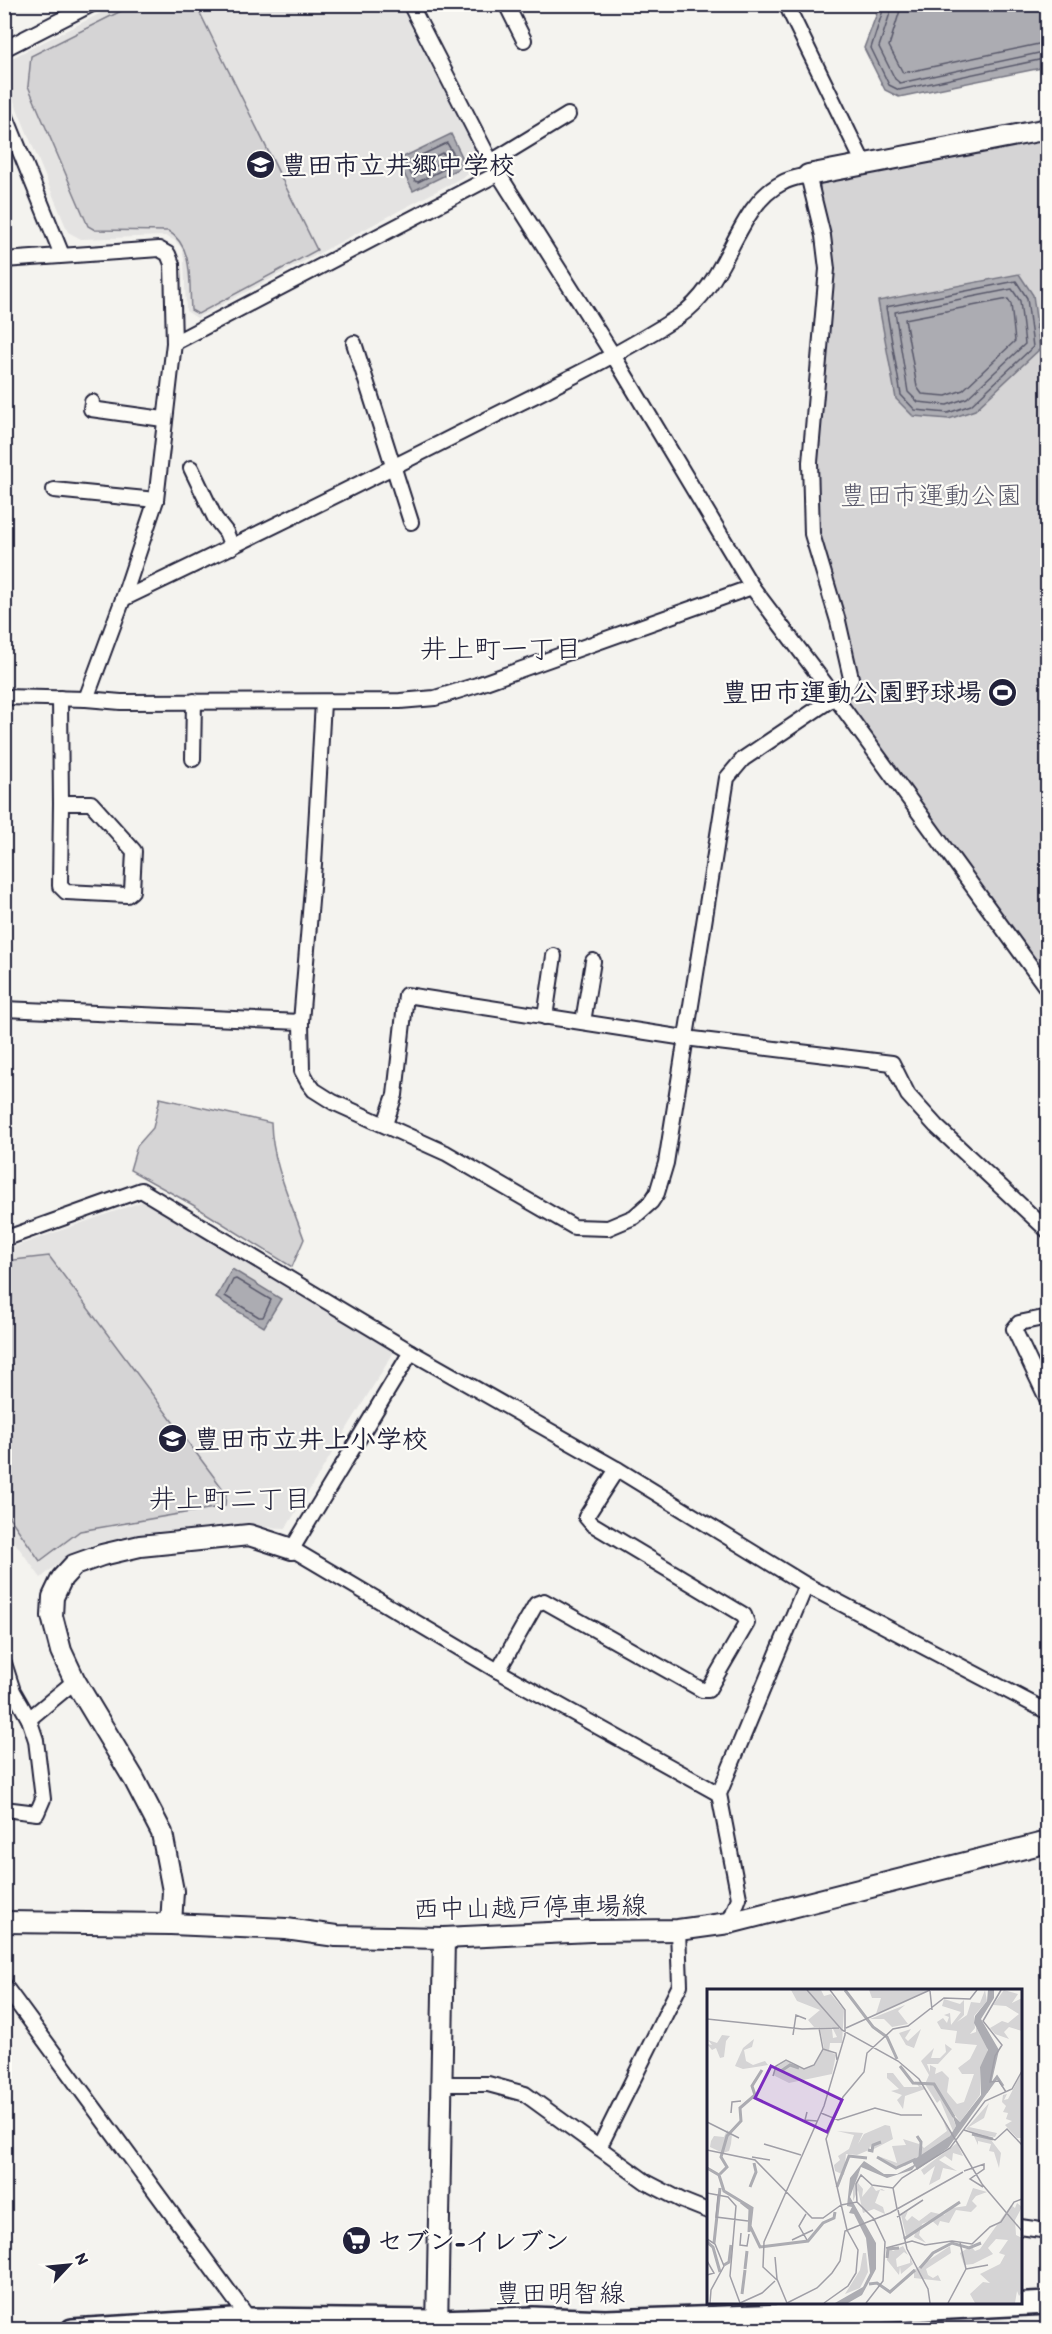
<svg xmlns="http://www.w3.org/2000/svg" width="1052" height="2334" font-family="Itim,'Klee One',sans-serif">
	<rect width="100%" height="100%" fill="#f4f3ef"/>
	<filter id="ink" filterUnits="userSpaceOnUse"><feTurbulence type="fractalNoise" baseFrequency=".0167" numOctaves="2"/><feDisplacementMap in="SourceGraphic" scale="12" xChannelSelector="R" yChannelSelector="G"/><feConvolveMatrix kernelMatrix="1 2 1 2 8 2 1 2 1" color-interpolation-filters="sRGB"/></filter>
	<g filter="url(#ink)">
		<g fill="#e4e3e2">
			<path d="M117,5h283l80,155 -2,9 -281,149 -11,-7 -2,-52 -3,-12 -7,-7 -9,-4 -84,3 -13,-7 -63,-153 -1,-17z"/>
			<path d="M144,1201l250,151 -108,176 -63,-3 -87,10 -40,8 -28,12 -27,23 -36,-49v-279z"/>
		</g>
		<g fill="#d5d4d5" stroke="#7c7b88" stroke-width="1.5">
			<path d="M133,5h63l121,245 -119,64 -7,-4c-2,-27 3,-64 -23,-79l-73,-1 -7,-4 -60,-140 3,-30z"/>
			<path d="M1047,137v838l-206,-272 14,-17 -41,-166 8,-240 -2,-101z"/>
			<path d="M160,1098l111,25c1,40 20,79 33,116l-12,28 -99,-62 -63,-35 7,-24 16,-18z"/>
			<path d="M49,1256l177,237 -1,13 -145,25 -40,30 -35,-50v-250z"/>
		</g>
		<g fill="#acacb2" stroke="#757582" stroke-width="1.5">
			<path d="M880,5h167v58l-6,5 -142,29 -14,-7 -21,-42z"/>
			<path d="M451,134l15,31 -53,26 -16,-31z"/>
			<path d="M1019,274l14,21 7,54 -65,61 -26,9 -36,-3 -17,-17 -18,-98z"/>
			<path d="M232,1269l49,30 -17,28 -48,-29z"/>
		</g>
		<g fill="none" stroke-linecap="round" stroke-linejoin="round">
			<g stroke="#59596b" stroke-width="1.5">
				<path d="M885,4l-14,44 18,37 10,5 149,-32"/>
				<path d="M893,4l-14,43 16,32 5,4 148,-32"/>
				<path d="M902,4l-13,42 14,27 145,-31"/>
				<path d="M447,143l10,17 -1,3 -38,19 -3,-1 -9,-16 1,-3z"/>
				<path d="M442,153l4,2v5l-25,12 -3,-1v-6z"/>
				<path d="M1016,281l11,17 6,49 -62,58 -23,8 -33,-3 -14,-15 -15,-88z"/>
				<path d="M1012,289l8,12 5,43 -58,54 -20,7 -29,-3 -10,-10 -13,-80z"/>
				<path d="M1008,299l3,5 4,37 -52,49 -17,6 -24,-2 -5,-7 -12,-68z"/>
				<path d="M236,1279l35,21 -8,17h-4l-34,-21 8,-16z"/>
			</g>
			<path stroke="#757582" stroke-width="4.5" d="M1037,327l11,-1"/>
			<defs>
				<g id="street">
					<path d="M410,4l81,158 122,193 139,232 83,110 213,293"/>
					<path d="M506,4l18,36"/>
					<path d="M786,4l78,160"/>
					<path d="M4,49l88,-45"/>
					<path d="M4,112l58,143"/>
					<path d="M491,162l77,-47"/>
					<path d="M4,260l155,-11 9,5 4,10 2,79 -18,157 -33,99 -37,100"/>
					<path d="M174,343l325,-170"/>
					<path d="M354,343l57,179"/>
					<path d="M92,402l-1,7 72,10"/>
					<path d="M191,468l24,50 11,14 6,15"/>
					<path d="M54,490l102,10"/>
					<path d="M123,599c119,-57 237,-115 355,-175 67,-34 136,-66 200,-107 51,-33 57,-111 104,-134 8,-5 17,-6 26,-8l15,61 4,33 -17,193 2,72 26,87 13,57 -6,12 -102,69 -16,19 -61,385 -9,30 -6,9 -17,15 -26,11 -34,-1 -128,-74 -113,-51 -19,-12 -6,-8 -6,-11 -1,-49 13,-158 9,-162"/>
					<path d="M4,697l82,2 35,3 279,-1 35,-3 42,-13 275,-98"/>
					<path d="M60,698l1,105"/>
					<path d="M193,759l1,-58"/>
					<path d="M61,803h30l43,48 -2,40 -5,4 -61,-3 -6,-6z"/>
					<path d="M4,1009l297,13"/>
					<path d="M545,1017l9,-61"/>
					<path d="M583,1022l10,-61"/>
					<path d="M385,1124l10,-29 11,-100 279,43 207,25 16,32 28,31 112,105"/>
					<path d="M4,1239l137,-49 270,162 206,117 189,116 242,127"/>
					<path d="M1048,1317l-29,6 -5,6 34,72"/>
					<path d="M411,1352l-119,197 206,122 221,123"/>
					<path d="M4,1663l9,28 16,28 7,21 7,59 -6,14 -33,-4"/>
					<path d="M498,1671l38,-67 8,-3 158,89h6l39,-67 -3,-8 -152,-91 -6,-7 31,-48"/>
					<path d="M29,1719l46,-38"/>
					<path d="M729,1923l10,-25 -20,-104 87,-209"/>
					<path d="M4,1985l245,334"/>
					<path d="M442,2084h46l37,10 121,88 37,19 25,10"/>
					<path d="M599,2148l81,-163 -2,-55"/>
					<path d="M1020,2227l28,4"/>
				</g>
				<g id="secondary">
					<path d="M808,175l240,-46"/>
					<path d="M4,1922l167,2 115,5 50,7 108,2 147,-7 87,-1 51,-7 319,-81"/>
					<path d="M171,1924l2,-33 -11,-58 -28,-54 -59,-98 -14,-30 -9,-35 1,-19 9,-19 12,-13 28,-10 38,-9 109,-11 43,14"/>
					<path d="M437,2330l7,-392"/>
				</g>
				<path id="primary" d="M72,2330l177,-11 188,2 96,-3 72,3 267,-9 176,-9"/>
			</defs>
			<use href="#street" stroke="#22223b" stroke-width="18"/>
			<use href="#secondary" stroke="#22223b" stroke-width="24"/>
			<use href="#primary" stroke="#22223b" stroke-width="26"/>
			<use href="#street" stroke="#fdfcf7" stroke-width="14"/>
			<use href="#secondary" stroke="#fdfcf7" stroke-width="20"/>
			<use href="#primary" stroke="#fdfcf7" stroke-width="21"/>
		</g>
	</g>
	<defs>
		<symbol id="school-disc" viewBox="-11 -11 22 22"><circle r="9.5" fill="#22223b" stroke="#fdfcf7"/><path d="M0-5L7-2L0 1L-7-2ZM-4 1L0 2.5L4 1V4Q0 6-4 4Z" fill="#fff"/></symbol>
		<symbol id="stadium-disc" viewBox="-11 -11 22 22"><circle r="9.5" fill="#22223b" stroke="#fdfcf7"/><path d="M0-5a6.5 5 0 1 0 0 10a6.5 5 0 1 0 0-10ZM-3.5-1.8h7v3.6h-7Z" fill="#fff"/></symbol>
		<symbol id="supermarket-disc" viewBox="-11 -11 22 22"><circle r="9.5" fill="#22223b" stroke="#fdfcf7"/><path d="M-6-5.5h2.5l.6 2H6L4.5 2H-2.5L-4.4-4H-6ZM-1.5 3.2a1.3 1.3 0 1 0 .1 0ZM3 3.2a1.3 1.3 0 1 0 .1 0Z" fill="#fff"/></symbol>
	</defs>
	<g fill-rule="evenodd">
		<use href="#school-disc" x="244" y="148" width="33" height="33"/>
		<use href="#stadium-disc" x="986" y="676" width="33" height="33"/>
		<use href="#school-disc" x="156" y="1422" width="33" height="33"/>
		<use href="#supermarket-disc" x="340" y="2224" width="33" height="33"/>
	</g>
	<g text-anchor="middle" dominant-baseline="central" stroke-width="4.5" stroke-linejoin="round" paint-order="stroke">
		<g font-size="26" font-weight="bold" fill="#22223b" stroke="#fdfcf7" text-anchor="start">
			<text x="281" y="165">豊田市立井郷中学校</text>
			<text x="982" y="692" text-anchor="end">豊田市運動公園野球場</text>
			<text x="194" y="1439">豊田市立井上小学校</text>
			<text x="377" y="2241">セブン-イレブン</text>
		</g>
		<g font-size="26" fill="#585769" stroke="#fdfcf7">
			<text x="931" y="495">豊田市運動公園</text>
		</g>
		<g font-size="26" fill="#22223b" stroke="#fdfcf7">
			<text transform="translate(530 1907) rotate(-1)">西中山越戸停車場線</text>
			<text x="560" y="2293">豊田明智線</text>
		</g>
		<g font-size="27" fill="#22223b" stroke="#fdfcf7">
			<text x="501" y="648">井上町一丁目</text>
			<text x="230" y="1498">井上町二丁目</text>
		</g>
	</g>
	<g transform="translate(707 1989)">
		<rect width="315" height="315" fill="#f4f3ef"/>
		<path d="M84,1h30l3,6 7,-2 13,16 -2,33h-12l-1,8 7,4 -4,19 -43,9 -16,-8 2,-7 11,-7 18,8 10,-4 10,-17 -4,-19h12l1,9 4,-1 -5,-10 -24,1 6,-1 -6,-7 12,-10 -23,-9zM162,1h60l-53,24 5,-16h-9zM278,1l2,11 -13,15 1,12 -5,6 6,-2v-5l10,15 2,10 -8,15v28l-20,27 -12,-16 8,20 -3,5 -13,-31 -3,3 -12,-19 4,-9 -8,-14 13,-13 -3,10h9l6,-6 -1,-8 7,5 -14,15h-11l3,8v-7l6,3 -1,6 7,-3 7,7 -2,14 10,12 7,-2 10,-28h-12l-4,-6 12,-9 7,-14 -22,-2 2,-12 -16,-2 -4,-7 6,-4 4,5 2,-6 -5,-2 6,-2 1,12 10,-13 -19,-6 2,-7 16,5 4,-4v15l-7,7 10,-7 4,-13 9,1zM297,1l14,4 -6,9 10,-5v33l-13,-4 -5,5 5,7 -14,-5 -5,-6 12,-7 6,2 11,-9 -13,-8 -13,-1zM198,16l-7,6 10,13 -16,3 -8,-8h-14zM204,40l-6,9 3,3 13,-12 -7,19 -8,-3 -7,-12zM15,46l8,1 -4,5 -2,16 -4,1 -4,-10 -4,2 -5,-6 5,1 -4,-5 9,3zM47,50l-2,8 -8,3 2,11 7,4 12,-4 3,4 -25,4 -8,-3 8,-18zM315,83v66h-5l-12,-13 7,-4 -6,-2 2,-6 -5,-1 3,-6 -4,-4 1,-7 4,-1 -3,6 4,-1zM186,84l11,14h15l-4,-6 10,8 -20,7 -2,13 -6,-9 5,-5 -11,-4 8,-2 -12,-11v-5zM282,114l-5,15 -15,9 28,6 -2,4 -7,-1 13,17 -2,15 -5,-16 -5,-1 2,-7 -13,-3v4l-5,-11 11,4 -18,-9zM236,131l9,13 -7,9 -40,24h-14l-13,-10 19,7 -5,-17 14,-1 -3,-6 16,5v8l2,-7 3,3 23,-17zM178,136l5,1 3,13 -21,11 -2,-4 -1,4 -12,5 -11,-1 -2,21 -9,-4 -1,-6 6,-5 -2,-4 11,-7 5,-14 -17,-4 26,2 -5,11 6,-10zM20,141l5,4 -1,10 -2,7 -6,2 -13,-6 1,-6 3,-5 10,1zM250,154l6,13 -10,-3 -1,8 -7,-5 -6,4 18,11 -14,-3 -3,11 -11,6 6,-19 -11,9 -3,-5zM153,183l-5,12 5,-8 -2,7 5,6 -1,8 10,-12 4,6 6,-2 3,2 -5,-1 -5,13 -11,-6 19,10 2,7 -11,-5 -11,4 -5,-23 -5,11v-18zM266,199l14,4 -11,4 -4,5 5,5 -6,6 -15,-2 -7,13 -9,-2 -2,5 -7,-6 -9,4 -3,11 7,8 -12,-6 2,-7 -10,6 -5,-21 7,-4 -3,7 2,3 5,-5 7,5 12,-9 13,3 8,-7 14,-2zM310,214l5,4 -7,13 1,15 6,3v54l-3,4 -2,-5 -2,12h-40l-5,-9 13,-12 7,1 -10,-9 20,-10 5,-9 -6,-2 9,-13 -12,-1 -8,9 5,6 -20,10 -9,1 -4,-12 11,-7 4,5 5,-2 31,-44 4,3zM196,257l5,9 -4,-3 -8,7 1,8 13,-4v-6l3,7 -12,10 -1,-7 -1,8 -12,-15 1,-12 5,3zM243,257l1,7 -25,16 2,6 5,3 5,-3 3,6 -27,-3v-8zM156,264h3l2,19 -8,16 -15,6 15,-24z" fill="#d5d4d5"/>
		<path d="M281,1h6v8l-13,21 18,31 -9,39 -42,59 -31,22 -2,-4 -3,4 -25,8 -26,-11 -11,30 26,46v26l-14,26 -14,8h-13l28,-16 7,-14 -4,-35 -12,-24 -5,-1 3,-6 -5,-1 3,-28 14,-17 20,13h13l17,-9 -2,-4 38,-25 6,-10 -4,-12 8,8 21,-27 -1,-28 8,-17 -14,-27 1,-7 12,-15z" fill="#acacb2"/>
		<path fill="none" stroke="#acacb2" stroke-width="3" d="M138,1l28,37 14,10 10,22M193,77l13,17 21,1 20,33M74,82l9,-6 9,3M279,103l11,-15 6,9M265,145l21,5M210,147l4,6 -1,15M161,161l4,1 1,-6 8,-3M170,168l19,11 20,-9M0,179l12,7 5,16 28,17 -2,18 10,21 48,-6 15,-18 11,-5 1,-6M13,185l7,-7 -6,-10 6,-21 14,-15 -1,-13 15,-13 -3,-9 10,-16M43,198l6,-15 -2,-9M130,198l12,-31 18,2M34,213l9,7 -1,23M197,250l56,-37M0,253l6,5 7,25M7,254l6,-55M180,269l1,-9 11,-1M17,276l5,-3 2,-17M213,279l13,-15 19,-10 17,5 12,-5M38,280l2,-18M162,295l8,-1 13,9 25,-22M35,305l3,-24"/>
		<path fill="none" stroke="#a09fa7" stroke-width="1.5" d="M100,1l35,40 56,31 21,18 63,105 40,47M294,1l-18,31 19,24 -7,11 -5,26 9,-1 7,11M223,2l2,19M0,30l95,10 37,-1M139,39l84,-38M86,46l3,-20 10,4M116,60l13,4 1,7M66,87l3,-10 10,-6 18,9 10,-4 9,-16 -4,-21M100,123l-2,8 12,1M24,124l1,-11 9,-1M114,124l17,7 37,-12 26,7h21M0,133l32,16M257,141l31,10 12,-11 15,16M57,155l37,11M0,161l48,10 57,58h11l18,-13M45,168l18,3M257,182l20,-7v5l-14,10 13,8M0,204l21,4 8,9 -6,70 10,27M11,207l-2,21 32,4M150,213l-1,-18 5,-9 11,10 21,3M134,216l16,-3 17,17 11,23 -2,39 -17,22M190,220l-4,-21 9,-10 48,-30 35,-47 27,-12 10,-18M191,221l9,39 21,40 2,14M99,225l-7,12 8,14M190,228l26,-17M140,241l-21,-91 17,-42 21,-25 3,-19 26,-24 15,-3 36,-28 26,1 7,-9M34,244l-1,12 7,1 2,-12M0,250l8,5 9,22 -13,24 -1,13M85,251l21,-10M179,259l26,-7 13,4 27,-4 20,3 18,-17 11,-5 13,-20 8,-3M68,268l2,22 10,24M0,272l7,12 -7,2M259,280l22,-4M70,291l-14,-13 1,-25 60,-136 21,-71v-25l-15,-20M33,314l22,-10 13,-12M80,314l30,-15 15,-15 8,-12 5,-30 45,-18 73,-41M117,314l24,-17 8,-13 2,-23 -11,-20M241,314l18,-34 -6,-26"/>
		<path fill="#7b2cbf" fill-opacity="0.15" stroke="#7b2cbf" stroke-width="3" d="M64,77l71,34 -15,32 -72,-34z"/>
		<rect width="315" height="315" fill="none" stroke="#22223b" stroke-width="3"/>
	</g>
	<rect width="1052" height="2334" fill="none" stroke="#fdfcf7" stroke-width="24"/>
	<rect x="12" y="12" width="1028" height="2310" fill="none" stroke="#22223b" stroke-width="2" filter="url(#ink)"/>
	<g transform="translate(69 2265) rotate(64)" stroke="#fdfcf7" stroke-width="4.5" paint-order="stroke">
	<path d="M0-4.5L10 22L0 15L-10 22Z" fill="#22223b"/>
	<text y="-9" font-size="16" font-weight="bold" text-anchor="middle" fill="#22223b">N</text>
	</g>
</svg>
